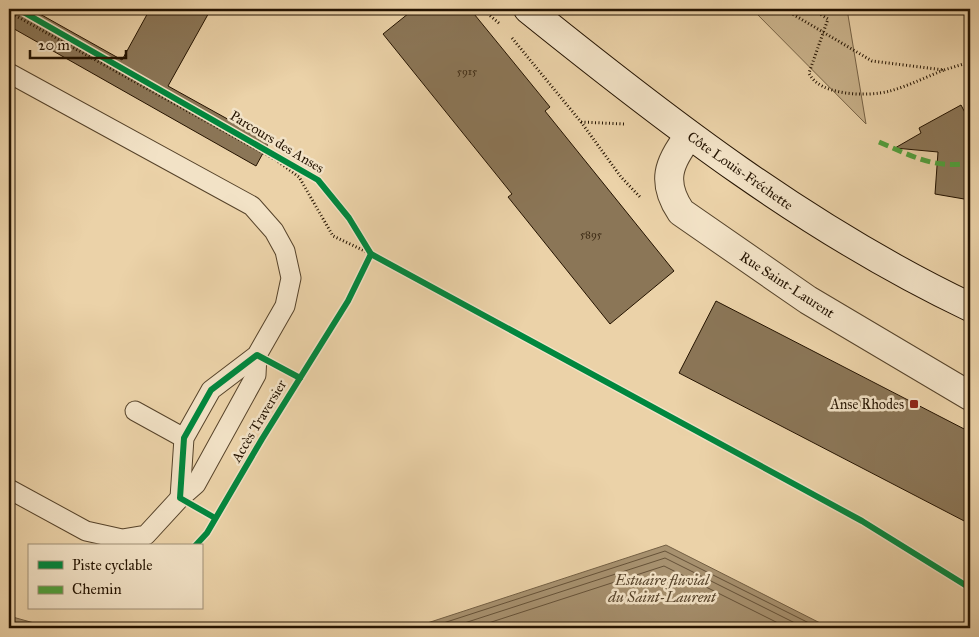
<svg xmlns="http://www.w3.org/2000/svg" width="979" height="637" font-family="'IM FELL Great Primer',serif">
	<rect width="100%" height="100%" fill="#ebd2a8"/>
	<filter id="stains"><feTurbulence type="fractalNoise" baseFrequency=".004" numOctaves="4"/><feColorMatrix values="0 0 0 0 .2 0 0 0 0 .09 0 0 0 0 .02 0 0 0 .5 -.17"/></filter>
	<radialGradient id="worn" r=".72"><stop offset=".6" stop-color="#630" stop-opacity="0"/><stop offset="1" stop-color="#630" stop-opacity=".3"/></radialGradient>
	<path fill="#c9b28b" stroke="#766246" d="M752,9h95l19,115z"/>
	<g fill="#a7916f" stroke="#735f43">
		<path d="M666,545l164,83h-418z"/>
		<path d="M9,616l43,12h-43z"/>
	</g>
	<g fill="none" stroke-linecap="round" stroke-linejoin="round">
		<g stroke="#665238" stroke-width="1">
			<path d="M428,628l237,-77 154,77"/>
			<path d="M449,628l216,-70 140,70"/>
			<path d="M473,628l191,-62 124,62"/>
		</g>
	</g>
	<g fill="#8b7657" stroke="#241300">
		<path d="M9,9h22l91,51 28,-51h61l-43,77 101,56 -13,24 -247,-140z"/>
		<path d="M414,9h56l80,98 -5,4 129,160 -64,53 -102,-127 4,-3 -129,-160z"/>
		<path d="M961,105l9,17v78l-35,-6 3,-42 -43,-4 26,-15 -2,-5z"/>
		<path d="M716,301l254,131v92l-291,-151z"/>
	</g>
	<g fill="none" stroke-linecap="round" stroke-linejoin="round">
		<defs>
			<g id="service">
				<path d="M9,73l243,133 22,25 11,20 6,27 -6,28 -28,49 -46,35 -27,48 -4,60"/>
				<path d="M135,411l49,27"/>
				<path d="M9,489l77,42 36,8 24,-4 34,-37 16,-14 60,-109 1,-20"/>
			</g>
			<path id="tertiary" d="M689,136c-21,27 -28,46 -8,76l127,88 162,96"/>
			<path id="secondary" d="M528,9c139,112 280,221 442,298"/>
		</defs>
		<use href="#service" stroke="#56432a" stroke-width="21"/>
		<use href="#tertiary" stroke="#56432a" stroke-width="30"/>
		<use href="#secondary" stroke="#241300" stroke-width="30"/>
		<g stroke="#241300" stroke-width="3" stroke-dasharray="1 2.5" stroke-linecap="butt">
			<path d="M482,9l18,15"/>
			<path d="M784,9l88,52 72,9 26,-8"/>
			<path d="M812,9l16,10 -19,54c10,23 59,24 81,18 18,-5 36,-14 54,-21"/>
			<path d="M9,12l267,148 23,17 34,59 38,18"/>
			<path d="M512,38l69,84 40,55 19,20"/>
			<path d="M581,122l43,2"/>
		</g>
		<use href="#service" stroke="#f2e2c6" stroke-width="19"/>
		<use href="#tertiary" stroke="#f2e2c6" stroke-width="28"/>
		<use href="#secondary" stroke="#f2e2c6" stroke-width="28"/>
		<path stroke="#50a03c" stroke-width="5" stroke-dasharray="10 5" stroke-linecap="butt" d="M879,142c33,14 55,27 91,21"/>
		<defs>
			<g id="cycleway">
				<path d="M18,9l300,171 31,38 22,36 491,267 108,67"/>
				<path d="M215,518l-35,-20 4,-60 27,-48 46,-35 43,23"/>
				<path d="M195,546l12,-13 55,-94 86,-138 23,-47"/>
			</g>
		</defs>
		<use href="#cycleway" stroke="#f2e2c6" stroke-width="9"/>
		<use href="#cycleway" stroke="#00873e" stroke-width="6"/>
	</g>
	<rect fill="#8f2418" stroke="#f2e2c6" stroke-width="2" x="909" y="399" width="10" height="10" rx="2.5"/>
	<g text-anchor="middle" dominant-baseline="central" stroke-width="5" stroke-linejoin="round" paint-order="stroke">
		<g font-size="11" fill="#3e2c16">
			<text x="467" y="71">5915</text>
			<text x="591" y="234">5895</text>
		</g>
		<g font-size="14" fill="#241300" stroke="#f2e2c6">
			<text transform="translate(277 142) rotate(31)">Parcours des Anses</text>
			<text transform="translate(740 171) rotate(35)">Côte Louis-Fréchette</text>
			<text transform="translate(787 285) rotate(33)">Rue Saint-Laurent</text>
			<text transform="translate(259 421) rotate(-59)">Accès Traversier</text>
		</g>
		<g font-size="14" fill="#241300" stroke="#f2e2c6" text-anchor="end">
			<text x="904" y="404">Anse Rhodes</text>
		</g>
		<g font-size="15" font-style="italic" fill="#58452c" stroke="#f2e2c6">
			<text x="662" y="580">Estuaire fluvial<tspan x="662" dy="17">du Saint-Laurent</tspan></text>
		</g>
	</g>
	<rect width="979" height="637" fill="none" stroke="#ebd2a8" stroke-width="30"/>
	<rect x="10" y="10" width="959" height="617" fill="none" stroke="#241300" stroke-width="2.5"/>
	<rect x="15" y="15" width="949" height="607" fill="none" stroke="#241300"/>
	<rect x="28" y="544" width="175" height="65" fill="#f2e2c6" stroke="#a08f77"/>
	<rect x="38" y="561" width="25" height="8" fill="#00873e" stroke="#a08f77"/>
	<text x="72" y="570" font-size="15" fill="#241300">Piste cyclable</text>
	<rect x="38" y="586" width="25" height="8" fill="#50a03c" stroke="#a08f77"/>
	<text x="72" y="594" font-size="15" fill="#241300">Chemin</text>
	<path d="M30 50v8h96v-8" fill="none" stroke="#241300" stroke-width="2.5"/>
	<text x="38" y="50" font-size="15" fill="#241300" stroke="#f2e2c6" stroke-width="4" paint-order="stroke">20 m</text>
	<rect width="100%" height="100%" filter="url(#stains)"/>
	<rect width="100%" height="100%" fill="url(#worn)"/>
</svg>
